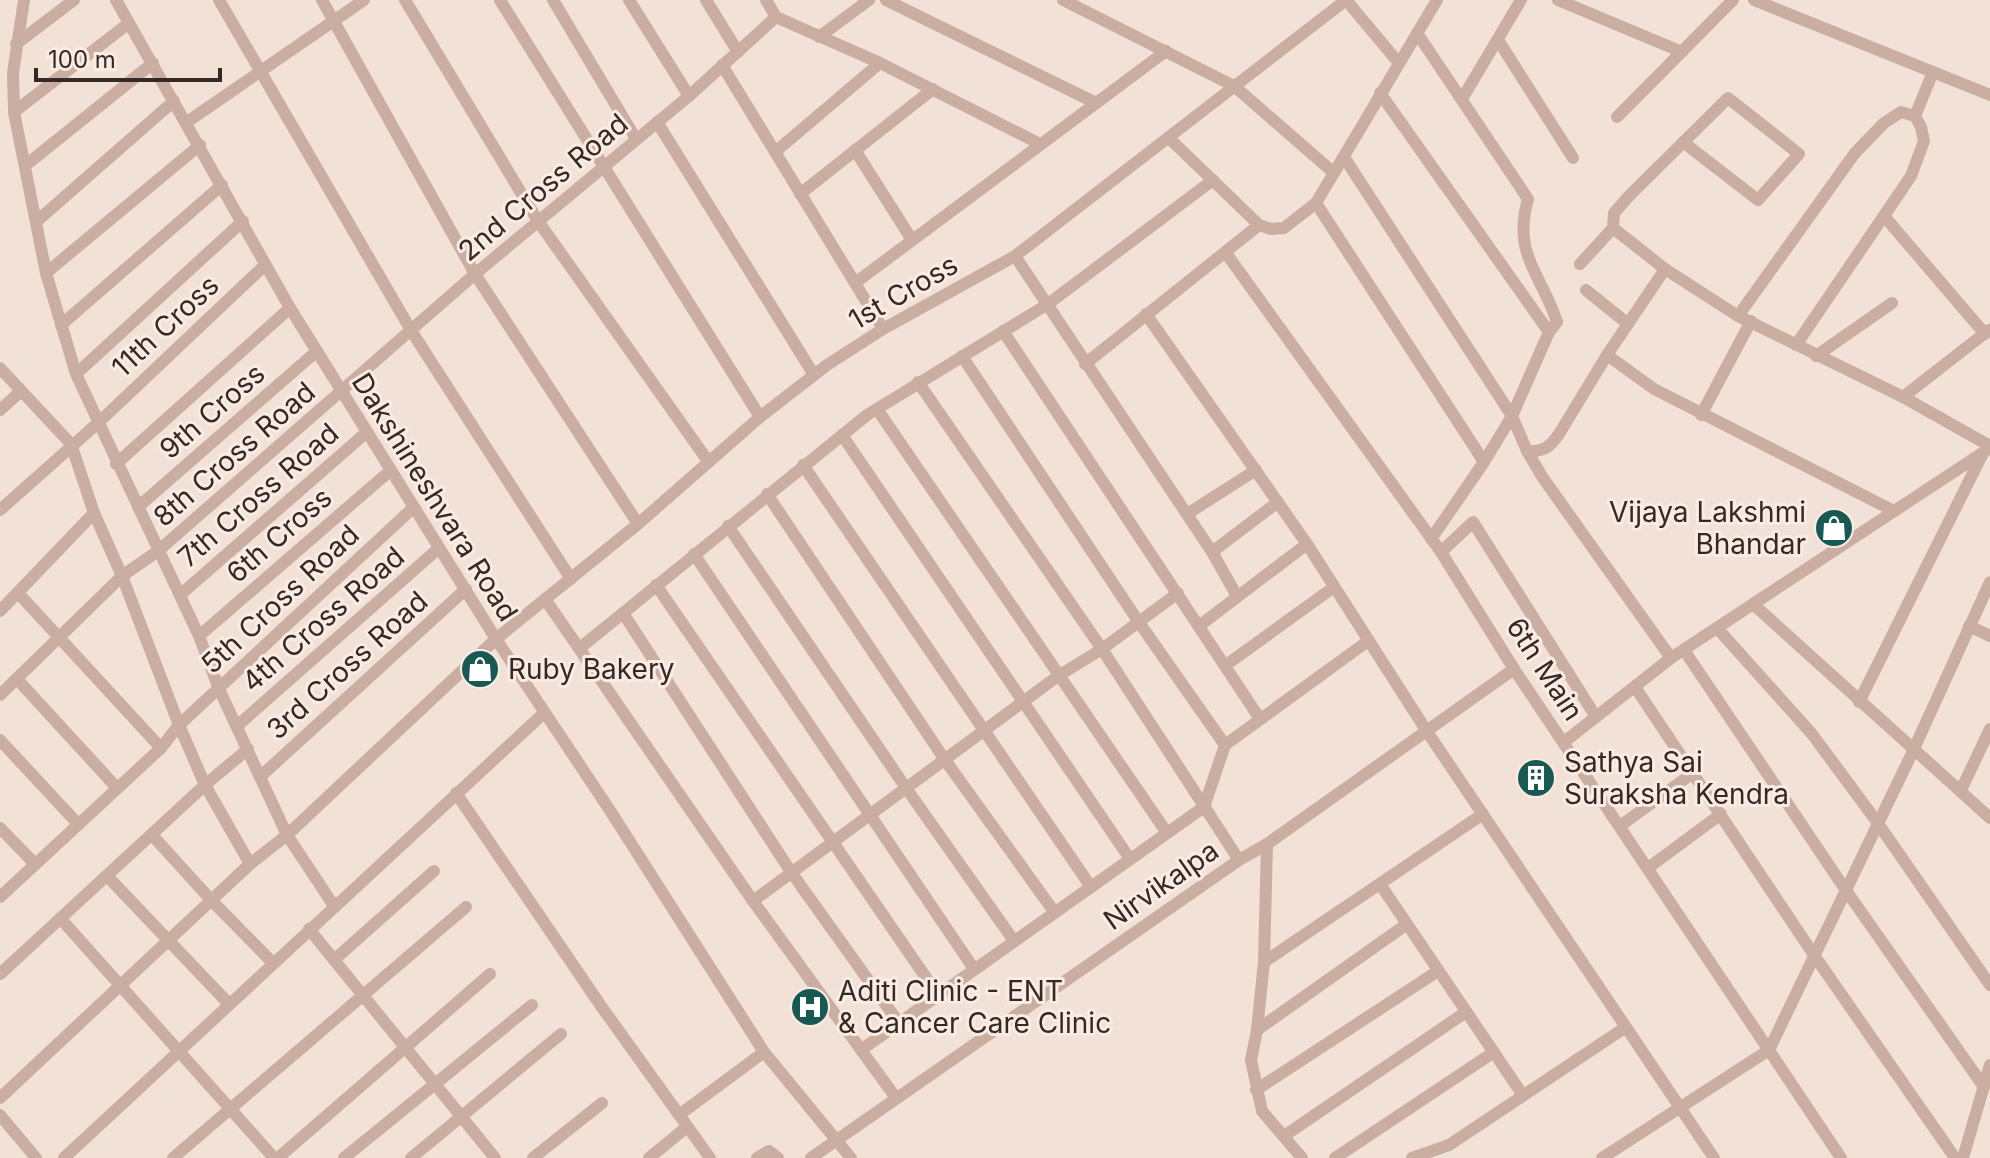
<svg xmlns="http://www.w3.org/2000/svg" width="1990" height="1158" font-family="Inter,sans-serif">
	<rect width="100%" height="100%" fill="#f2e1d7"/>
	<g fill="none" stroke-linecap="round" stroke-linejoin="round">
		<g stroke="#cbaea2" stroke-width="12">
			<path d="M24,0l-11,73 1,39 32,161 30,101 123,262 20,53 68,146 47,71"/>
			<path d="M116,0l174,308 206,331 115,173 153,240 87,106"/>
			<path d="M219,0l193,332 159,247"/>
			<path d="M322,0l153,274 163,250"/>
			<path d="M405,0l133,221 170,240"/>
			<path d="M500,0l260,417"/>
			<path d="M553,0l83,139"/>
			<path d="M629,0l60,96"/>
			<path d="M706,0l32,52"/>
			<path d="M766,0l10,17 104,46 160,81"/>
			<path d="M886,0l210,103"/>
			<path d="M1063,0l171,86 100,87"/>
			<path d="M1346,0l52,62"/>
			<path d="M1558,0l124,52"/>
			<path d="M1754,0l236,95"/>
			<path d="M1417,33l111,166c-16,56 14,76 29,123l-8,10"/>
			<path d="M819,37l50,-37"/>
			<path d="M1498,40l75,118"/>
			<path d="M16,44l58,-44"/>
			<path d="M722,65l161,264"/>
			<path d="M1380,93l169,239 -37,84 -28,46 -53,77"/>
			<path d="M1462,99l59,-99"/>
			<path d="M14,112l115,-89"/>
			<path d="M1915,116l18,-44"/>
			<path d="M1617,117l116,-117"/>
			<path d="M187,122l177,-122"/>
			<path d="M657,122l157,253"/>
			<path d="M1169,138l90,87 12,4 13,-1 32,-25 121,-203"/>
			<path d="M1683,142l75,58 41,-46 -71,-56 -98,97 -16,18 -1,15 52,41 73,47 165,81 87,49"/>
			<path d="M855,150l57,90"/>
			<path d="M775,152l105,-89"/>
			<path d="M1344,157l168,259 15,35 16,27 128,180"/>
			<path d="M26,165l127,-102"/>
			<path d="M800,194l133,-105"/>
			<path d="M1316,203l168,259"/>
			<path d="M1884,216l101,118"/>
			<path d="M37,221l137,-120"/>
			<path d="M1226,253l215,299 73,117 327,489"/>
			<path d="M1015,256l197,296 25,44"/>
			<path d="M1580,264l33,-36"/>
			<path d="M46,273l154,-128"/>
			<path d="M855,283l311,-232"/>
			<path d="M1586,290l42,34"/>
			<path d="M1146,314l161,230 119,186 288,428"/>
			<path d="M1738,316l117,-163 29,-30 17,-11 14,4 6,11 3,14 -13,35 -115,169"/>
			<path d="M61,325l161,-140"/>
			<path d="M1003,331l257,388"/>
			<path d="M1607,355l47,34 240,122"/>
			<path d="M962,356l176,265 87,124"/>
			<path d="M1816,356l76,-53"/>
			<path d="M1085,364l174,-139"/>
			<path d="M0,368l71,76 23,69 28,63 57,149 26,60 45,79"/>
			<path d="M76,374l167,-153"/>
			<path d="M918,382l184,267 137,211"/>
			<path d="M1903,397l86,-67"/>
			<path d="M877,409l290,424"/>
			<path d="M0,410l21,-19"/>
			<path d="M1701,415l50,-94"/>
			<path d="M842,435l288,424"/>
			<path d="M1527,451c17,1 23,-4 32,-17l48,-79 58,-86"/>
			<path d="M116,464l174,-156"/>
			<path d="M803,465l288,422"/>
			<path d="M767,494l178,266 110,153"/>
			<path d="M138,507l179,-156"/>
			<path d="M0,510l99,-88 166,-157"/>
			<path d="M1187,514l69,-44"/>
			<path d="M728,526l178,262 108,153"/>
			<path d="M1212,552l66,-50"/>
			<path d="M1441,552l32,-30 123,195"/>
			<path d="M694,554l280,415"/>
			<path d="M656,585l282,410"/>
			<path d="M19,594l142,154"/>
			<path d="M180,595l187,-163"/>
			<path d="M545,599l208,302 143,197"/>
			<path d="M1753,604l237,214"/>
			<path d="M0,611l94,-98"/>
			<path d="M623,613l168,259 108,151"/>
			<path d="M1199,626l108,-82"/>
			<path d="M1969,626l21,10"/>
			<path d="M1717,628l95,106 65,88 113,163"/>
			<path d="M199,636l192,-166"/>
			<path d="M580,648l287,-233 181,-111 165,-124"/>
			<path d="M1684,650l161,239 139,198"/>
			<path d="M1226,665l108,-78"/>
			<path d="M17,679l100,109"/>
			<path d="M1635,687l179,268 141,203"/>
			<path d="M0,695l122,-119 36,-25 317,-277 214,-178 87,-79"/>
			<path d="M1859,702l123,-247"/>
			<path d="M237,726l202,-178"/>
			<path d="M0,740l78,84"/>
			<path d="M1564,742l107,-84 319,-210"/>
			<path d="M261,776l205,-187"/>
			<path d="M1961,790l29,-61"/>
			<path d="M456,793l145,213 109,152"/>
			<path d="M1620,826l73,-53"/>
			<path d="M0,828l35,36"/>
			<path d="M152,835l60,66 61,62"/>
			<path d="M1267,844l-3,118 -7,68 -6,30 11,51 40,47"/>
			<path d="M1648,868l73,-54"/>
			<path d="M108,877l121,127"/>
			<path d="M1380,884l142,210"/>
			<path d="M0,897l161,-149 18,-23 235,-218"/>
			<path d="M753,901l305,-225 44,-27 76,-56"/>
			<path d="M61,919l213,239"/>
			<path d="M309,929l186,229"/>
			<path d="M334,960l100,-89"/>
			<path d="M1264,962l219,-148"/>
			<path d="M0,974l205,-189 43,-36"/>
			<path d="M1257,1030l150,-106"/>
			<path d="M861,1050l343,-243 21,-62 143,-104"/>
			<path d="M1256,1090l182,-119"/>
			<path d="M0,1098l250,-234 37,-29 209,-196 142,-115 122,-107 67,-52 56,-36 132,-73 331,-256"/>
			<path d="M0,1115l36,43"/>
			<path d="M679,1115l85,-63"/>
			<path d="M1284,1136l182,-124"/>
			<path d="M64,1158l480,-445"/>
			<path d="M173,1158l293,-251"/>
			<path d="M278,1158l212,-184"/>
			<path d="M344,1158l188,-153"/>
			<path d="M411,1158l150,-124"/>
			<path d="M533,1158l69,-55"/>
			<path d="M649,1158l38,-31"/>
			<path d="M757,1158l12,-7 9,7"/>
			<path d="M811,1158l428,-298 28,-16 247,-175"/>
			<path d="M1335,1158l159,-106"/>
			<path d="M1412,1158l37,-13 177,-118"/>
			<path d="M1602,1158l167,-108 144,-299 77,-169"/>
			<path d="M1963,1158l27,-93"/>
		</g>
	</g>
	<defs>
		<symbol id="shop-disc" viewBox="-11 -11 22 22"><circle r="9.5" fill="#185953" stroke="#faece3"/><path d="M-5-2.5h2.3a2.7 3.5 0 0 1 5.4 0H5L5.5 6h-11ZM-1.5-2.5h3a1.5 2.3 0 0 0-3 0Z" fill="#fff"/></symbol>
		<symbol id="building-disc" viewBox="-11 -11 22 22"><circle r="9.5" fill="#185953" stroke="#faece3"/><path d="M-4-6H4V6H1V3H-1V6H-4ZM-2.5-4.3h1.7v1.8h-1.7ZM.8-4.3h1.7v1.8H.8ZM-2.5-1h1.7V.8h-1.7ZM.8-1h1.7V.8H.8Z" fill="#fff"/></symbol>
		<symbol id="hospital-disc" viewBox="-11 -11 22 22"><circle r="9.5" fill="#185953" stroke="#faece3"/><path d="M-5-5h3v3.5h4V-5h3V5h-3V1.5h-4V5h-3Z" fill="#fff"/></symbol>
	</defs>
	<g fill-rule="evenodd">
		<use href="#shop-disc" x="1812" y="506" width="44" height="44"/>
		<use href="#shop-disc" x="458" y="647" width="44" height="44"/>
		<use href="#building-disc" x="1514" y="756" width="44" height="44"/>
		<use href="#hospital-disc" x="788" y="985" width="44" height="44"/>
	</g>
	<g text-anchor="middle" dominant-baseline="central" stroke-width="6" stroke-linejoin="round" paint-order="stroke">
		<g font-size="28" fill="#352825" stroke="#faece3">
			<text transform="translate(543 187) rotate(-40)">2nd Cross Road</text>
			<text transform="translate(903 292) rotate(-30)">1st Cross</text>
			<text transform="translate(165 326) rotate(-43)">11th Cross</text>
			<text transform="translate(212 411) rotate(-41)">9th Cross</text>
			<text transform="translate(234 454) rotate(-41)">8th Cross Road</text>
			<text transform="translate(258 495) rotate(-41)">7th Cross Road</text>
			<text transform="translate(435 497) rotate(58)">Dakshineshvara Road</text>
			<text transform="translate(279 535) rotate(-41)">6th Cross</text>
			<text transform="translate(280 599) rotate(-43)">5th Cross Road</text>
			<text transform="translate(323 619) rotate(-41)">4th Cross Road</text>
			<text transform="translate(347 665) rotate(-42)">3rd Cross Road</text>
			<text transform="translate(1545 669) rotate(57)">6th Main</text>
			<text transform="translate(1161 885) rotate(-35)">Nirvikalpa</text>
		</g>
		<g font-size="28" fill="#352825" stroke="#faece3" text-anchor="start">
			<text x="1806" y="512" text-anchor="end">Vijaya Lakshmi<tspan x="1806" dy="32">Bhandar</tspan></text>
			<text x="508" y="669">Ruby Bakery</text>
			<text x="1564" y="762">Sathya Sai<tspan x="1564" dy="32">Suraksha Kendra</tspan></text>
			<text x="838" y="991">Aditi Clinic - ENT<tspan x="838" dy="32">&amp; Cancer Care Clinic</tspan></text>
		</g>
	</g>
	<path d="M36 68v12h184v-12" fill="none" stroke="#352825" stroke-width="4"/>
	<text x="48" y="68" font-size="24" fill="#352825" stroke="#faece3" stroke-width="6" paint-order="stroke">100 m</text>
</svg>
